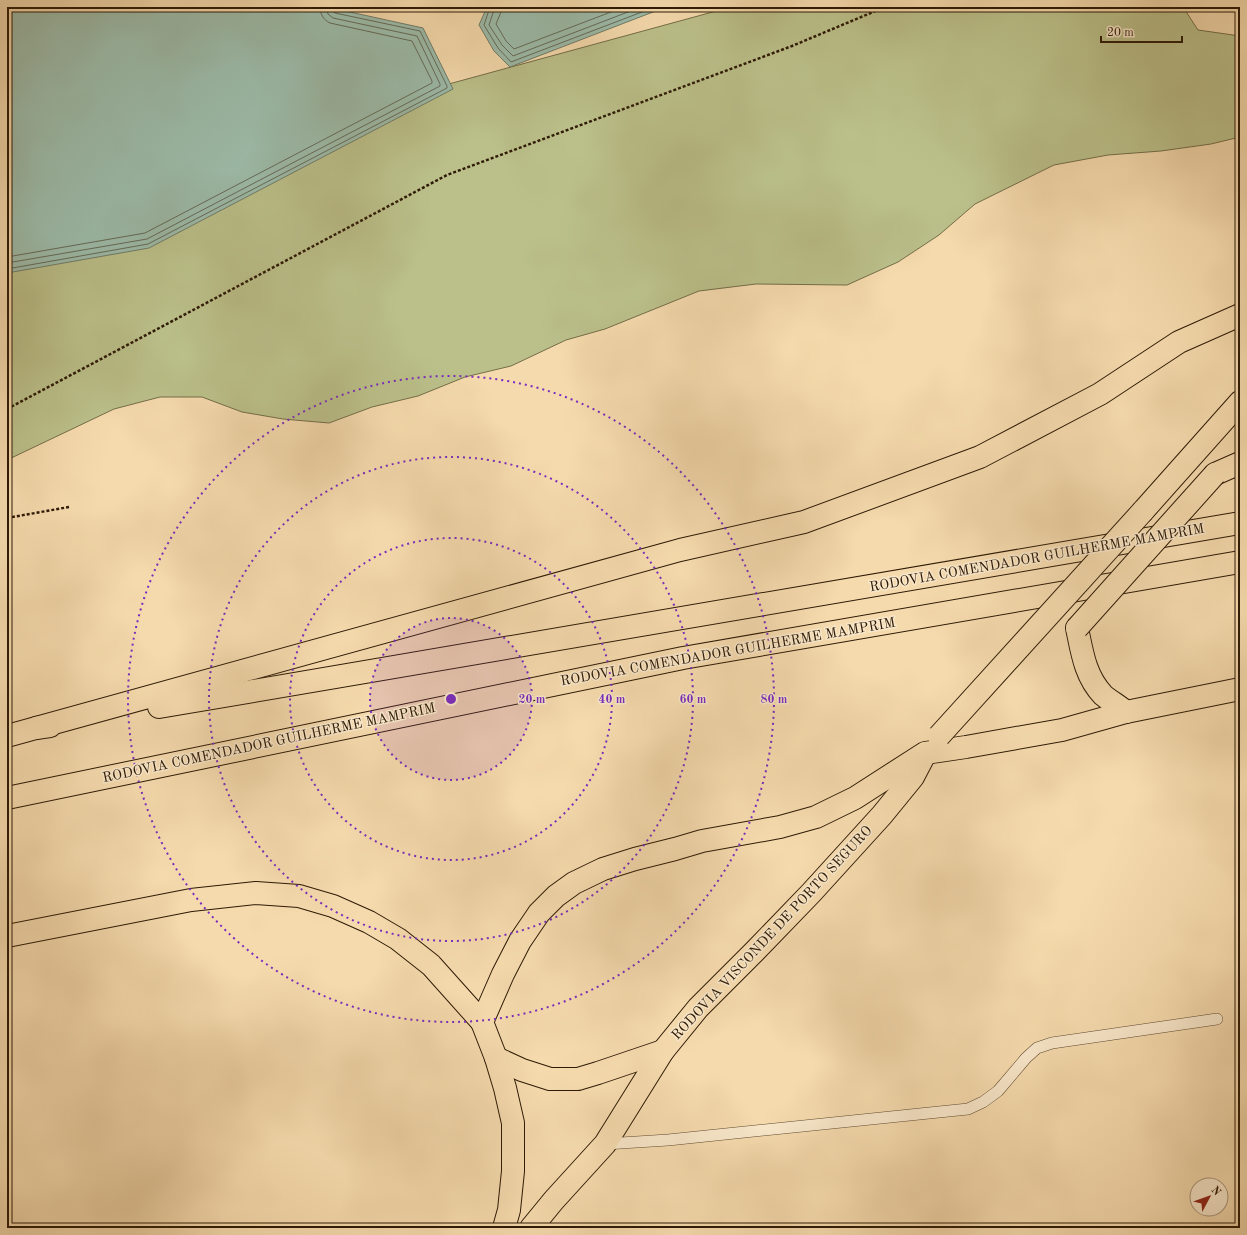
<svg xmlns="http://www.w3.org/2000/svg" width="1247" height="1235" font-family="'Old Standard TT',serif">
	<rect width="100%" height="100%" fill="#f5daad"/>
	<filter id="stains"><feTurbulence type="fractalNoise" baseFrequency=".005" numOctaves="4"/><feColorMatrix values="0 0 0 0 .2 0 0 0 0 .09 0 0 0 0 .02 0 0 0 .5 -.17"/></filter>
	<radialGradient id="worn" r=".72"><stop offset=".6" stop-color="#630" stop-opacity="0"/><stop offset="1" stop-color="#630" stop-opacity=".3"/></radialGradient>
	<path fill="#bbc08a" stroke="#746d48" d="M731,7h452l15,23 42,6v101l-29,7 -50,7 -53,4 -54,10 -79,39 -36,31 -41,27 -51,23 -91,-1 -57,7 -94,38 -39,11 -55,26 -46,11 -47,19 -46,11 -43,16 -46,-4 -41,-7 -40,-15h-42l-46,12 -107,51v-213l134,-79z"/>
	<g fill="#9cbba9" stroke="#707b68">
		<path d="M7,7h320l96,21 30,61 -304,159 -142,25z"/>
		<path d="M487,7h179l-156,60 -16,-16 -15,-26z"/>
	</g>
	<g fill="none" stroke-linecap="round" stroke-linejoin="round">
		<g stroke="#656a58" stroke-width="1">
			<path d="M490,7l-6,18 14,23 13,14 144,-55"/>
			<path d="M495,7l-6,18 13,20 11,11 128,-49"/>
			<path d="M501,7v5l-5,12 10,17 8,8 110,-42"/>
			<path d="M7,257l138,-24 287,-150v-2l-20,-40 -82,-18c-6,-3 -10,-8 -10,-16"/>
			<path d="M7,263l140,-24 293,-153v-2l-23,-48 -84,-18 -5,-4 -2,-7"/>
			<path d="M7,269l141,-25 299,-156v-2l-27,-55 -85,-18 -3,-2 -1,-4"/>
		</g>
		<defs>
			<path id="lane" d="M605,1144l63,-4 300,-31 15,-7 15,-11 28,-33 11,-10 15,-5 165,-24"/>
			<g id="primary">
				<path d="M1215,474l25,-11"/>
				<path d="M1143,511l97,-109"/>
				<path d="M1077,628c5,24 8,48 26,67 7,6 16,11 23,17"/>
				<path d="M159,707l1081,-184"/>
				<path d="M36,728l644,-178 124,-28 176,-65 120,-63 79,-52 61,-27"/>
				<path d="M7,736l29,-8 14,-2"/>
				<path d="M7,798l676,-140 557,-96"/>
				<path d="M7,936l184,-36 65,-7 43,3 34,10 36,16 29,17 33,26 51,57"/>
				<path d="M496,1058l26,12 28,9h28l20,-6 65,-22"/>
				<path d="M504,1228l5,-18 4,-39v-48l-8,-35 -9,-30 -14,-36 21,-48 17,-33 19,-28 17,-17 18,-13 29,-14 32,-10 40,-10 27,-8 78,-14 36,-10 39,-19 70,-45 41,-6 96,-17 64,-18 114,-23"/>
				<path d="M531,1228l23,-28 51,-56 58,-93 35,-43 57,-57 56,-58 71,-78 31,-38 12,-23"/>
			</g>
		</defs>
		<use href="#lane" stroke="#604a30" stroke-width="12"/>
		<use href="#primary" stroke="#2e1a06" stroke-width="24"/>
		<g stroke="#2e1a06" stroke-width="2.5" stroke-dasharray="3 2" stroke-linecap="butt">
			<path d="M7,409l440,-234 345,-129 93,-39"/>
			<path d="M7,518l62,-11"/>
		</g>
		<use href="#lane" stroke="#f8e7ca" stroke-width="11"/>
		<use href="#primary" stroke="#f5daad" stroke-width="22"/>
		<defs>
			<g id="primary-bridge">
				<path d="M1077,628l138,-154"/>
				<path d="M939,736l204,-225"/>
			</g>
		</defs>
		<use href="#primary-bridge" stroke="#2e1a06" stroke-width="24" stroke-linecap="butt"/>
		<use href="#primary-bridge" stroke="#f5daad" stroke-width="22"/>
	</g>
	<circle cx="451" cy="699" r="81" fill="#7b2cbf" fill-opacity=".12"/>
	<g fill="none" stroke="#7b2cbf" stroke-width="2" stroke-dasharray="2 4">
		<circle cx="451" cy="699" r="81"/>
		<circle cx="451" cy="699" r="161"/>
		<circle cx="451" cy="699" r="242"/>
		<circle cx="451" cy="699" r="323"/>
	</g>
	<g text-anchor="middle" dominant-baseline="central" stroke-width="3" stroke-linejoin="round" paint-order="stroke">
		<g font-size="14" fill="#2e1a06" stroke="#f8e7ca">
			<text transform="translate(1037 558) rotate(-10)">RODOVIA COMENDADOR GUILHERME MAMPRIM</text>
			<text transform="translate(728 652) rotate(-10)">RODOVIA COMENDADOR GUILHERME MAMPRIM</text>
			<text transform="translate(269 743) rotate(-12)">RODOVIA COMENDADOR GUILHERME MAMPRIM</text>
			<text transform="translate(772 933) rotate(-47)">RODOVIA VISCONDE DE PORTO SEGURO</text>
		</g>
	</g>
	<circle cx="451" cy="699" r="6" fill="#7b2cbf" stroke="#f8e7ca" stroke-width="2"/>
	<g font-size="12" text-anchor="middle" font-weight="bold" fill="#7b2cbf" stroke="#f8e7ca" stroke-width="3" stroke-linejoin="round" paint-order="stroke">
		<text x="532" y="703">20 m</text>
		<text x="612" y="703">40 m</text>
		<text x="693" y="703">60 m</text>
		<text x="774" y="703">80 m</text>
	</g>
	<rect width="1247" height="1235" fill="none" stroke="#f5daad" stroke-width="24"/>
	<rect x="8" y="8" width="1231" height="1219" fill="none" stroke="#2e1a06" stroke-width="2"/>
	<rect x="12" y="12" width="1223" height="1211" fill="none" stroke="#2e1a06"/>
	<g transform="translate(1209 1197) rotate(49)"><circle r="19" fill="#f8e7ca" stroke="#a7957c"/>
	<path d="M0-3L7 15L0 10L-7 15Z" fill="#8f2418"/>
	<text y="-6" font-size="11" font-weight="bold" text-anchor="middle" fill="#2e1a06">N</text>
	</g>
	<path d="M1101 36v6h81v-6" fill="none" stroke="#2e1a06" stroke-width="2"/>
	<text x="1107" y="36" font-size="12" fill="#2e1a06" stroke="#f8e7ca" stroke-width="3" paint-order="stroke">20 m</text>
	<rect width="100%" height="100%" filter="url(#stains)"/>
	<rect width="100%" height="100%" fill="url(#worn)"/>
</svg>
